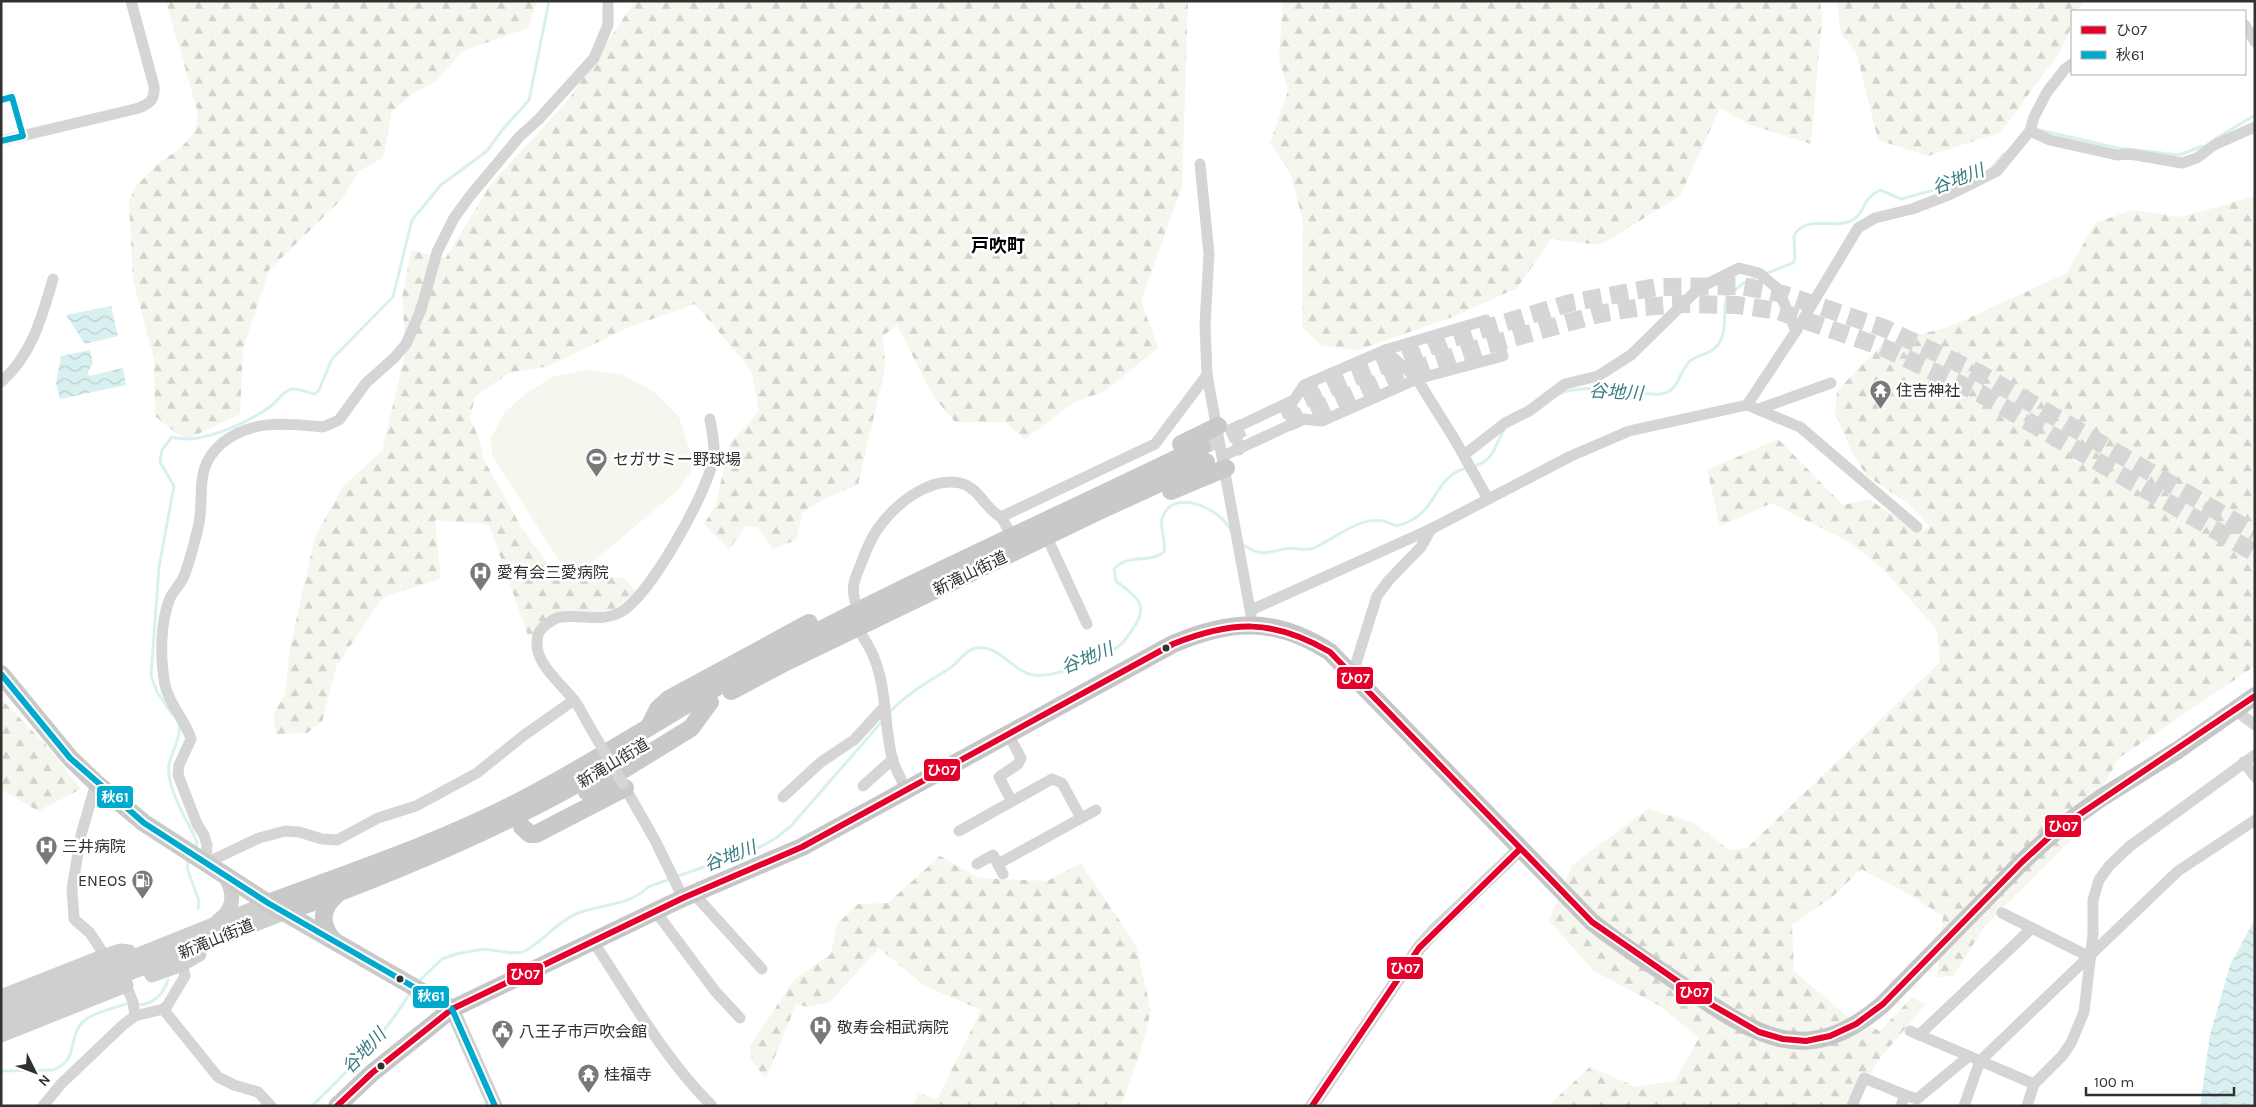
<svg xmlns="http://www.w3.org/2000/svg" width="2256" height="1107" font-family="Karla,'Noto Sans JP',sans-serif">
	<defs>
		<pattern id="forest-firs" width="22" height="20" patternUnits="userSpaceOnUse" patternTransform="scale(1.25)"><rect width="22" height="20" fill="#f5f6ed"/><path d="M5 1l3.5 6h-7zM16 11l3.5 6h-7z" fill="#d2d3cc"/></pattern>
		<pattern id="water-waves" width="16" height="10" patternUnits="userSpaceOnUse" patternTransform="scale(1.25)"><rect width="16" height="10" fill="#d9f0f1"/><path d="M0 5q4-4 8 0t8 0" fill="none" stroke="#bbcecf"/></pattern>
	</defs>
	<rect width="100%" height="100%" fill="#fff"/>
	<g fill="url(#forest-firs)">
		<path d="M166,1h371l-9,27 -65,23 -27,30 -22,12 -22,18 -9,47 -24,13 -17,28 -73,71 -26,78 -3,66 -55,26 -30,-24 -1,-57 -21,-79 -4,-79 8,-16 23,-23 20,-13 16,-19 2,-17z"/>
		<path d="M635,1h553l-6,185 -41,115 17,47 -53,43 -30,11 -50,37 -20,-17h-50l-22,-26 -36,-71 -14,11 2,33 -27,116 -33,13 -22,14 -7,28 -23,9 -16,-22 -11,-1 -17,23 -25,-25 11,-17 15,-64 29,-32 -8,-41 -56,-66 -68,24 -78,38 -40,7 -34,23 -5,23 9,19 5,22 39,70 34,46 67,2 13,14 -23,17 -43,8 -43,19 -39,-112 -54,-4 6,59 -58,18 -47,70 -14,55 -15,11 -31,1 -3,-18 12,-23 5,-45 25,-111 28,-51 39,-35 24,-101 -4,-52 9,-48 34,9 46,-75 78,-85z"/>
		<path d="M1283,1h537l2,18 -11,125 -63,-20 -28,-16 -40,88 -80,49 -49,-6 -34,49 -62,28 -97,34 -36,-4 -20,-19 1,-106 -13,-49 -20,-29 18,-52 -9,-33z"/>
		<path d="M1837,1h246l-5,10h-6v14l-11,25 -60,82 -73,24 -50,-16 -22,-89 -15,-17z"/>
		<path d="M2255,196v470l-136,92 -46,80 -88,88 -32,50 -16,1 6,-61 -36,-23 -46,-24 -29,28 -40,28 2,46 53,45 33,15 32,-34 13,8 -44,52 -31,49h-302l42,-39 46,20 39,-6 24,-43 -39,-32 -66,-35 -45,-50 23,-56 76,-56 45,13 36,28 18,-2 193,-186 -3,-32 -54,-61 -34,-27 -77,-39 -52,23 -13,-56 71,-31 65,66 25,-6 53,33 8,-6 -19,-21 -43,-29 -14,-21 -18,-42 2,-22 45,-47 67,-17 118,-54 28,-50 37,-13 50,7z"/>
		<path d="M1,699l44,45 36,45 -43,22 -37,-22z"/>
		<path d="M940,856l39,22 68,3 34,-18 55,82 15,66 -12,45 -18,50h-207l4,-13 19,7 44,-90 -56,-24 -46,-38 -49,54 -22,5 -12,-3 -30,75 -14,-18 -2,-15 44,-66 37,-26 6,-30 21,-20 30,-1z"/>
	</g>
	<path fill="#f5f6ed" d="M584,370l37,4 32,17 26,26 16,49 -17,24 -92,78 -26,-6 -67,-105 -3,-17 14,-27 21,-19 27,-17z"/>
	<g fill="url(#water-waves)">
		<path d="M111,306l7,30 -33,8 -19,-29z"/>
		<path d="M90,350l3,13 -5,9 1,4 34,-8 3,17 -66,14 -4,-16 5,-27z"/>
		<path d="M2255,919v187h-55l10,-71 20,-70z"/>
	</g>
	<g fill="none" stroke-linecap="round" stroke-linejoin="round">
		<g stroke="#d9f0f1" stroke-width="3">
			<path d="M2039,130l79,18 61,7 24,-9"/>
			<path d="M2215,139l40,-24"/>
			<path d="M1990,170l14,-16"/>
			<path d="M1765,274l28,-11 2,-5 -1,-22c10,-21 38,-8 54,-14 13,-4 13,-13 20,-23 3,-3 8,-7 12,-9l21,9 62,-17"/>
			<path d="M1559,394c17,-7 38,-6 56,-5 16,0 43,11 56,1 9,-8 10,-20 19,-29 7,-6 20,-7 26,-14 13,-14 6,-35 11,-51l17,-13 16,-7"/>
			<path d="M1473,466c21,-4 21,-20 31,-36"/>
			<path d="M1241,543c17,13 23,11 43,6 10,-3 20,3 30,-1 26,-12 52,-39 82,-22 44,-10 35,-50 71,-58"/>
			<path d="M890,712c17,-18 36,-29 57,-42 10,-5 16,-18 26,-21 22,-8 37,19 56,25 20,7 77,-16 92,-30 7,-6 11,-14 16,-22 12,-21 -7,-29 -21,-41l-2,-12c14,-16 35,-5 50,-17 3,-14 -7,-26 0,-38 13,-26 58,-4 67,17"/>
			<path d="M172,714l-15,-22 -6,-16 8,-109 15,-81 -14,-24 2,-12 10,-13c27,9 77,-15 99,-31 7,-5 11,-15 21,-17 7,-1 15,4 23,5l4,-4 13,-31 61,-62 19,-77 29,-35 46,-34 16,-22 26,-29 20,-99"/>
			<path d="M179,723c3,15 -8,28 -10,42 -3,24 19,56 28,77l-1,5"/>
			<path d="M188,863l-1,5 12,33 -1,7"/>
			<path d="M418,982l24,-23 14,-5 28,-5 27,4 12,-1c20,-10 32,-29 53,-38 24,-10 54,-8 72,-27l114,-41 14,-8 15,-12 93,-107"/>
			<path d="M136,1005c17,0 27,-10 32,-25"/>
			<path d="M1,1071l52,-1c28,-10 13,-35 32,-50 10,-8 28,-11 40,-16h5"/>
			<path d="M312,1106c36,-36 74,-71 99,-115"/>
		</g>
		<g stroke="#d6d6d6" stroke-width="18" stroke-dasharray="18 9" stroke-linecap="butt">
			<path d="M1280,411l63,-30 104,-41 123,-37 87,-16 84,-1 42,8 101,34 97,46 274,159"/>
			<path d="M1287,423l108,-47 93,-31 111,-31 42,-7 43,-3 53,1 41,6 104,36 99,47 274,159"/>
			<path d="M1202,446l49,-22"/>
		</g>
		<g stroke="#d5d5d5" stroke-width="11">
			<path d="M2245,25l10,17"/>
			<path d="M2030,131l20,9 67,15 13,-1 52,9 15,-5 17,-13 41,-18"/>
			<path d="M1,141l138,-33c12,-5 16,-9 15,-22l-23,-85"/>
			<path d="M1200,164l9,90 -4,70 2,51 44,240"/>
			<path d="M1,382c31,-27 41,-65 52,-103"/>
			<path d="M1747,405l49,-74 62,-103 17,-10 37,-9 39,-15 46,-23 33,-40 4,-14 13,-25 18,-23 7,-5"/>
			<path d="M1759,409l72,-26"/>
			<path d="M1239,450l-4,-22 59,-28 10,-15 81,-35 32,29 38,61 33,59"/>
			<path d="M1464,455l41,-32 24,-12 36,-27 33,-8 33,-21 68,-67 40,-20 20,5 19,16 18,42"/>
			<path d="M1223,456l80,-37 19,2 95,-42 86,-23c-3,-13 -13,-21 -17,-36l-101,30"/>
			<path d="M1001,517l7,12"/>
			<path d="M1051,546l36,78"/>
			<path d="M855,601c-4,-15 0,-23 6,-37 4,-11 9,-24 16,-34 17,-25 52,-54 83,-47 19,4 25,26 41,34l154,-73 52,-69"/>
			<path d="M1251,610l180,-81 140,-73 58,-25 118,-26 53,22 117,100"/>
			<path d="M863,637c26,38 19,78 29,121 3,11 10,22 14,32"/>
			<path d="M1353,673l24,-77 12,-16 32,-33 10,-18"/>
			<path d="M2237,707l6,9 12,9"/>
			<path d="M587,722c-4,-7 -8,-16 -14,-23 -14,-18 -42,-38 -35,-64 2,-7 15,-17 23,-18 20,-3 39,6 60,-5 30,-18 84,-116 92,-151 3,-12 -1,-29 -3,-42"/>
			<path d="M1008,734l13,24 -3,6 -19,13 12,23"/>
			<path d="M2244,762l11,15"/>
			<path d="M96,783l-15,52 -9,54 2,30 16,14 15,23"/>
			<path d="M623,784l33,58 27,56"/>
			<path d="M863,786l30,-27"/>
			<path d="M783,797l38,-35 33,-22 31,-34"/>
			<path d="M959,831l93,-52 10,4 19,35"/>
			<path d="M206,863l1,-18 -3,-10 -7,-11 -19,-49 1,-10 12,-26c-6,-20 -22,-34 -26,-54 -5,-26 -5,-62 5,-87 4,-8 11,-14 14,-22 6,-15 10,-32 14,-48 8,-32 -6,-58 23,-84 29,-25 67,-21 102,-17l16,-7 27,-37 29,-26 11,-13 15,-34 16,-58 17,-34 16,-22 50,-60 18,-16 56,-62 14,-33v-24"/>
			<path d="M206,863l53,-25 26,-7 14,1 23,7 15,1 41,-22 38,-12 61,-33 46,-37 51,-36"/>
			<path d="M977,864l16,-9 10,19"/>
			<path d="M998,864l98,-54"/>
			<path d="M694,894l68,75"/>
			<path d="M656,912l59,79 25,27"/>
			<path d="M2002,913l82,41 7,2"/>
			<path d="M593,941c37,56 71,117 119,165"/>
			<path d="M126,985l7,17 2,14"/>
			<path d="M163,1009l55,68 16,8 24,7 13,14"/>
			<path d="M1910,1031l59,25"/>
			<path d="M1919,1035l113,-107"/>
			<path d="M43,1106l18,-22 63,-60 11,-8 28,-7 4,-3 18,-30 -3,-12"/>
			<path d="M1852,1106l12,-28 41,17"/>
			<path d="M1901,1106l4,-11 12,4 52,-43 65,28"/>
			<path d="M1964,1106l16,-45 198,-190 77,-51"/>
			<path d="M2027,1106l7,-22 28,-28 9,-13 13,-31 9,-77v-35l6,-20 10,-14 21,-20 125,-91"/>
		</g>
		<path stroke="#d5d5d5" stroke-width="14" d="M1312,1106l107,-158 16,-18 85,-81"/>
		<g stroke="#cfcfcf" stroke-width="15">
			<path d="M218,921c17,-12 17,-29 7,-45"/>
			<path d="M152,975l30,-11 17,-10"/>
			<path d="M1,997l104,-41 15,-5 9,1"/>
			<path d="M452,1009l43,97"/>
			<path d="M1,1010l267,-107"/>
			<path d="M1,1023l285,-111"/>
			<path d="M1,1035l125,-50"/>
		</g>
		<g stroke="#c9c9c9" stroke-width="18">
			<path d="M1181,444l37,-18"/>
			<path d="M1171,491l55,-23"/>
			<path d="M1,674l69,84 26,25 48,40 124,80 184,106"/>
			<path d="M731,691l51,-27 317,-153 107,-49"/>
			<path d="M650,725l8,-16 11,-10 140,-76"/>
			<path d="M587,792l104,-64 19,-26"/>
			<path d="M522,827l8,7h6l89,-46"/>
			<path d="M268,903c85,-32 171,-60 252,-102 93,-48 179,-108 272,-156 134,-71 274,-132 410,-199"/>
			<path d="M286,912c109,-39 214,-83 314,-141"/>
			<path d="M333,940c-14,-16 -12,-32 4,-46"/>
		</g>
		<path stroke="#c6c6c6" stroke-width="18" d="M337,1106l35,-33 80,-64 231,-111 119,-51 371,-203c58,-25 103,-27 157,8l262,270c30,24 62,44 94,66 71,48 121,82 197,16l139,-142 36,-33 43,-31 77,-48 77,-54"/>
		<path stroke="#d5d5d5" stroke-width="11" d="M587,722l36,62"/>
		<defs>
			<g id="bus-1">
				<path d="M337,1106l35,-33 80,-64 231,-111 119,-51 371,-203c60,-24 100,-25 157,8l262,270 120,83 47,27 24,7 23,2 24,-5 26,-12 27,-20 139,-142 36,-33 197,-133"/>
				<path d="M1312,1106l107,-158 101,-99"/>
			</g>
			<g id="bus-2">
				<path d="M1,100l11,-3 11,39 -22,5"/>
				<path d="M1,674l69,84 74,65 124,80 184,106 43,97"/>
			</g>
		</defs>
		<use href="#bus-1" stroke="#fff" stroke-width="10"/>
		<use href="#bus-2" stroke="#fff" stroke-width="10"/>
		<use href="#bus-1" stroke="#e4002b" stroke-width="6"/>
		<use href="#bus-2" stroke="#00a9ce" stroke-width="6"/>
	</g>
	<defs>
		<symbol id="temple-pin" viewBox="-11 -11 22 30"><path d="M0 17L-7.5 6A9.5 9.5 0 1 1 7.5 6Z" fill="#797979" stroke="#fff"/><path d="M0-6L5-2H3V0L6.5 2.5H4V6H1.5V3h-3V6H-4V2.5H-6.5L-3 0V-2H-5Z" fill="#fff"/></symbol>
		<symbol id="stadium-pin" viewBox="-11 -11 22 30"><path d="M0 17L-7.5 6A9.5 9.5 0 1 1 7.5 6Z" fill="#797979" stroke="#fff"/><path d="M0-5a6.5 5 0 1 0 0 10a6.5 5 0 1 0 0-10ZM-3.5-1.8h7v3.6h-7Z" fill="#fff"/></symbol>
		<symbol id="hospital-pin" viewBox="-11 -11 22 30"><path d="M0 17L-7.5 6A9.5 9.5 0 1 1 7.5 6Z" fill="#797979" stroke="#fff"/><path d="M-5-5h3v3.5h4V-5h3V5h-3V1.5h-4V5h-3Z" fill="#fff"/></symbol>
		<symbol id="fuel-pin" viewBox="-11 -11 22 30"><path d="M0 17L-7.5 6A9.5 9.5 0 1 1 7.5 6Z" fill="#797979" stroke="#fff"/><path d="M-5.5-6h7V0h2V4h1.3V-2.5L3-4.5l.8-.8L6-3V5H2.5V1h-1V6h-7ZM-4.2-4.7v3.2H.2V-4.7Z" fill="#fff"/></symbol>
		<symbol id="civic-pin" viewBox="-11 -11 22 30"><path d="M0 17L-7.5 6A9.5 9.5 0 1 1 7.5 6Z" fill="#797979" stroke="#fff"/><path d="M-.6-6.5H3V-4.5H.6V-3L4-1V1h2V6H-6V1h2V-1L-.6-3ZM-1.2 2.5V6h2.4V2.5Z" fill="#fff"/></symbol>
	</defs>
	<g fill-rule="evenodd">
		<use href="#temple-pin" x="1868" y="378" width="25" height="34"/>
		<use href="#stadium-pin" x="584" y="446" width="25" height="34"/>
		<use href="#hospital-pin" x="468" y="560" width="25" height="34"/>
		<use href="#hospital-pin" x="34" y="834" width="25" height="34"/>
		<use href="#fuel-pin" x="130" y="868" width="25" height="34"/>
		<use href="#hospital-pin" x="808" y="1014" width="25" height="34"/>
		<use href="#civic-pin" x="490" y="1018" width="25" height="34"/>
		<use href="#temple-pin" x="576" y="1062" width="25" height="34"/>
	</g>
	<g fill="#313131" stroke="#fff" stroke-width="2">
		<circle cx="1166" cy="648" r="4.5"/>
		<circle cx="400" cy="979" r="4.5"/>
		<circle cx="381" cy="1066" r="4.5"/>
	</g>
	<g text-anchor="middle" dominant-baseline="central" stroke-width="5" stroke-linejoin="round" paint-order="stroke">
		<g font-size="16" fill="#313131" stroke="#fff" text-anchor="start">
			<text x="1896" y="390">住吉神社</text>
			<text x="613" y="459">セガサミー野球場</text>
			<text x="497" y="572">愛有会三愛病院</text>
			<text x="62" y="846">三井病院</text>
			<text x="127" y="880" text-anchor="end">ENEOS</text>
			<text x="837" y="1027">敬寿会相武病院</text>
			<text x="519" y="1031">八王子市戸吹会館</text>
			<text x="604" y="1074">桂福寺</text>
		</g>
		<g font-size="16" fill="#313131" stroke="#fff">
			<text transform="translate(970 573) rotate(-26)">新滝山街道</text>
			<text transform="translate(613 763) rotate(-31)">新滝山街道</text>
			<text transform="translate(216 939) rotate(-22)">新滝山街道</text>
		</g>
		<g font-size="18" font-style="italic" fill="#367c81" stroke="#fff">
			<text transform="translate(1958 179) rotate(-21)">谷地川</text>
			<text transform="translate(1616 392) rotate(3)">谷地川</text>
			<text transform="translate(1087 658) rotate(-22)">谷地川</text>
			<text transform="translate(730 856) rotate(-21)">谷地川</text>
			<text transform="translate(364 1051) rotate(-47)">谷地川</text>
		</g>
		<g font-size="18" font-weight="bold" fill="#000" stroke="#fff">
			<text x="998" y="246">戸吹町</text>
		</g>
	</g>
	<g stroke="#fff" stroke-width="2">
		<rect x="1336" y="666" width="38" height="24" rx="5" fill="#e4002b"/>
		<rect x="923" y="758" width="38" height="24" rx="5" fill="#e4002b"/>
		<rect x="96" y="785" width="38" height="24" rx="5" fill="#00a9ce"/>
		<rect x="2044" y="814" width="38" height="24" rx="5" fill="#e4002b"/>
		<rect x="1386" y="956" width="38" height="24" rx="5" fill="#e4002b"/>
		<rect x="506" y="962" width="38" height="24" rx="5" fill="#e4002b"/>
		<rect x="1675" y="981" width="38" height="24" rx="5" fill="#e4002b"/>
		<rect x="412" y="985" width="38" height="24" rx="5" fill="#00a9ce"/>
	</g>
	<g font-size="14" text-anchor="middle" font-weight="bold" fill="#fff">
		<text x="1355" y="683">ひ07</text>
		<text x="942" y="775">ひ07</text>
		<text x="115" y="802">秋61</text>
		<text x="2063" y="831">ひ07</text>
		<text x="1405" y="973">ひ07</text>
		<text x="525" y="979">ひ07</text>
		<text x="1694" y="997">ひ07</text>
		<text x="431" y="1001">秋61</text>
	</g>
	<rect width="2256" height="1107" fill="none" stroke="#313131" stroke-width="5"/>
	<rect x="2071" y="10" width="175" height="65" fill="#ffffff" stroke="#adadad"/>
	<rect x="2081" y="26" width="25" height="8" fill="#e4002b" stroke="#adadad"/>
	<text x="2116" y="35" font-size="15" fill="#313131">ひ07</text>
	<rect x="2081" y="51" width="25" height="8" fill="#00a9ce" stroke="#adadad"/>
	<text x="2116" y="60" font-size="15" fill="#313131">秋61</text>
	<g transform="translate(35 1072) rotate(132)" stroke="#ffffff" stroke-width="4" paint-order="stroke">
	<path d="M0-4L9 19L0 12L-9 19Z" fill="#313131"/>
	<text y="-8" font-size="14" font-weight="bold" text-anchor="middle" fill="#313131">N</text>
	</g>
	<path d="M2086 1087v8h148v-8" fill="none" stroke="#313131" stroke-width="2.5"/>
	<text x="2094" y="1087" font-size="15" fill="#313131" stroke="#ffffff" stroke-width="4" paint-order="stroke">100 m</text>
</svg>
